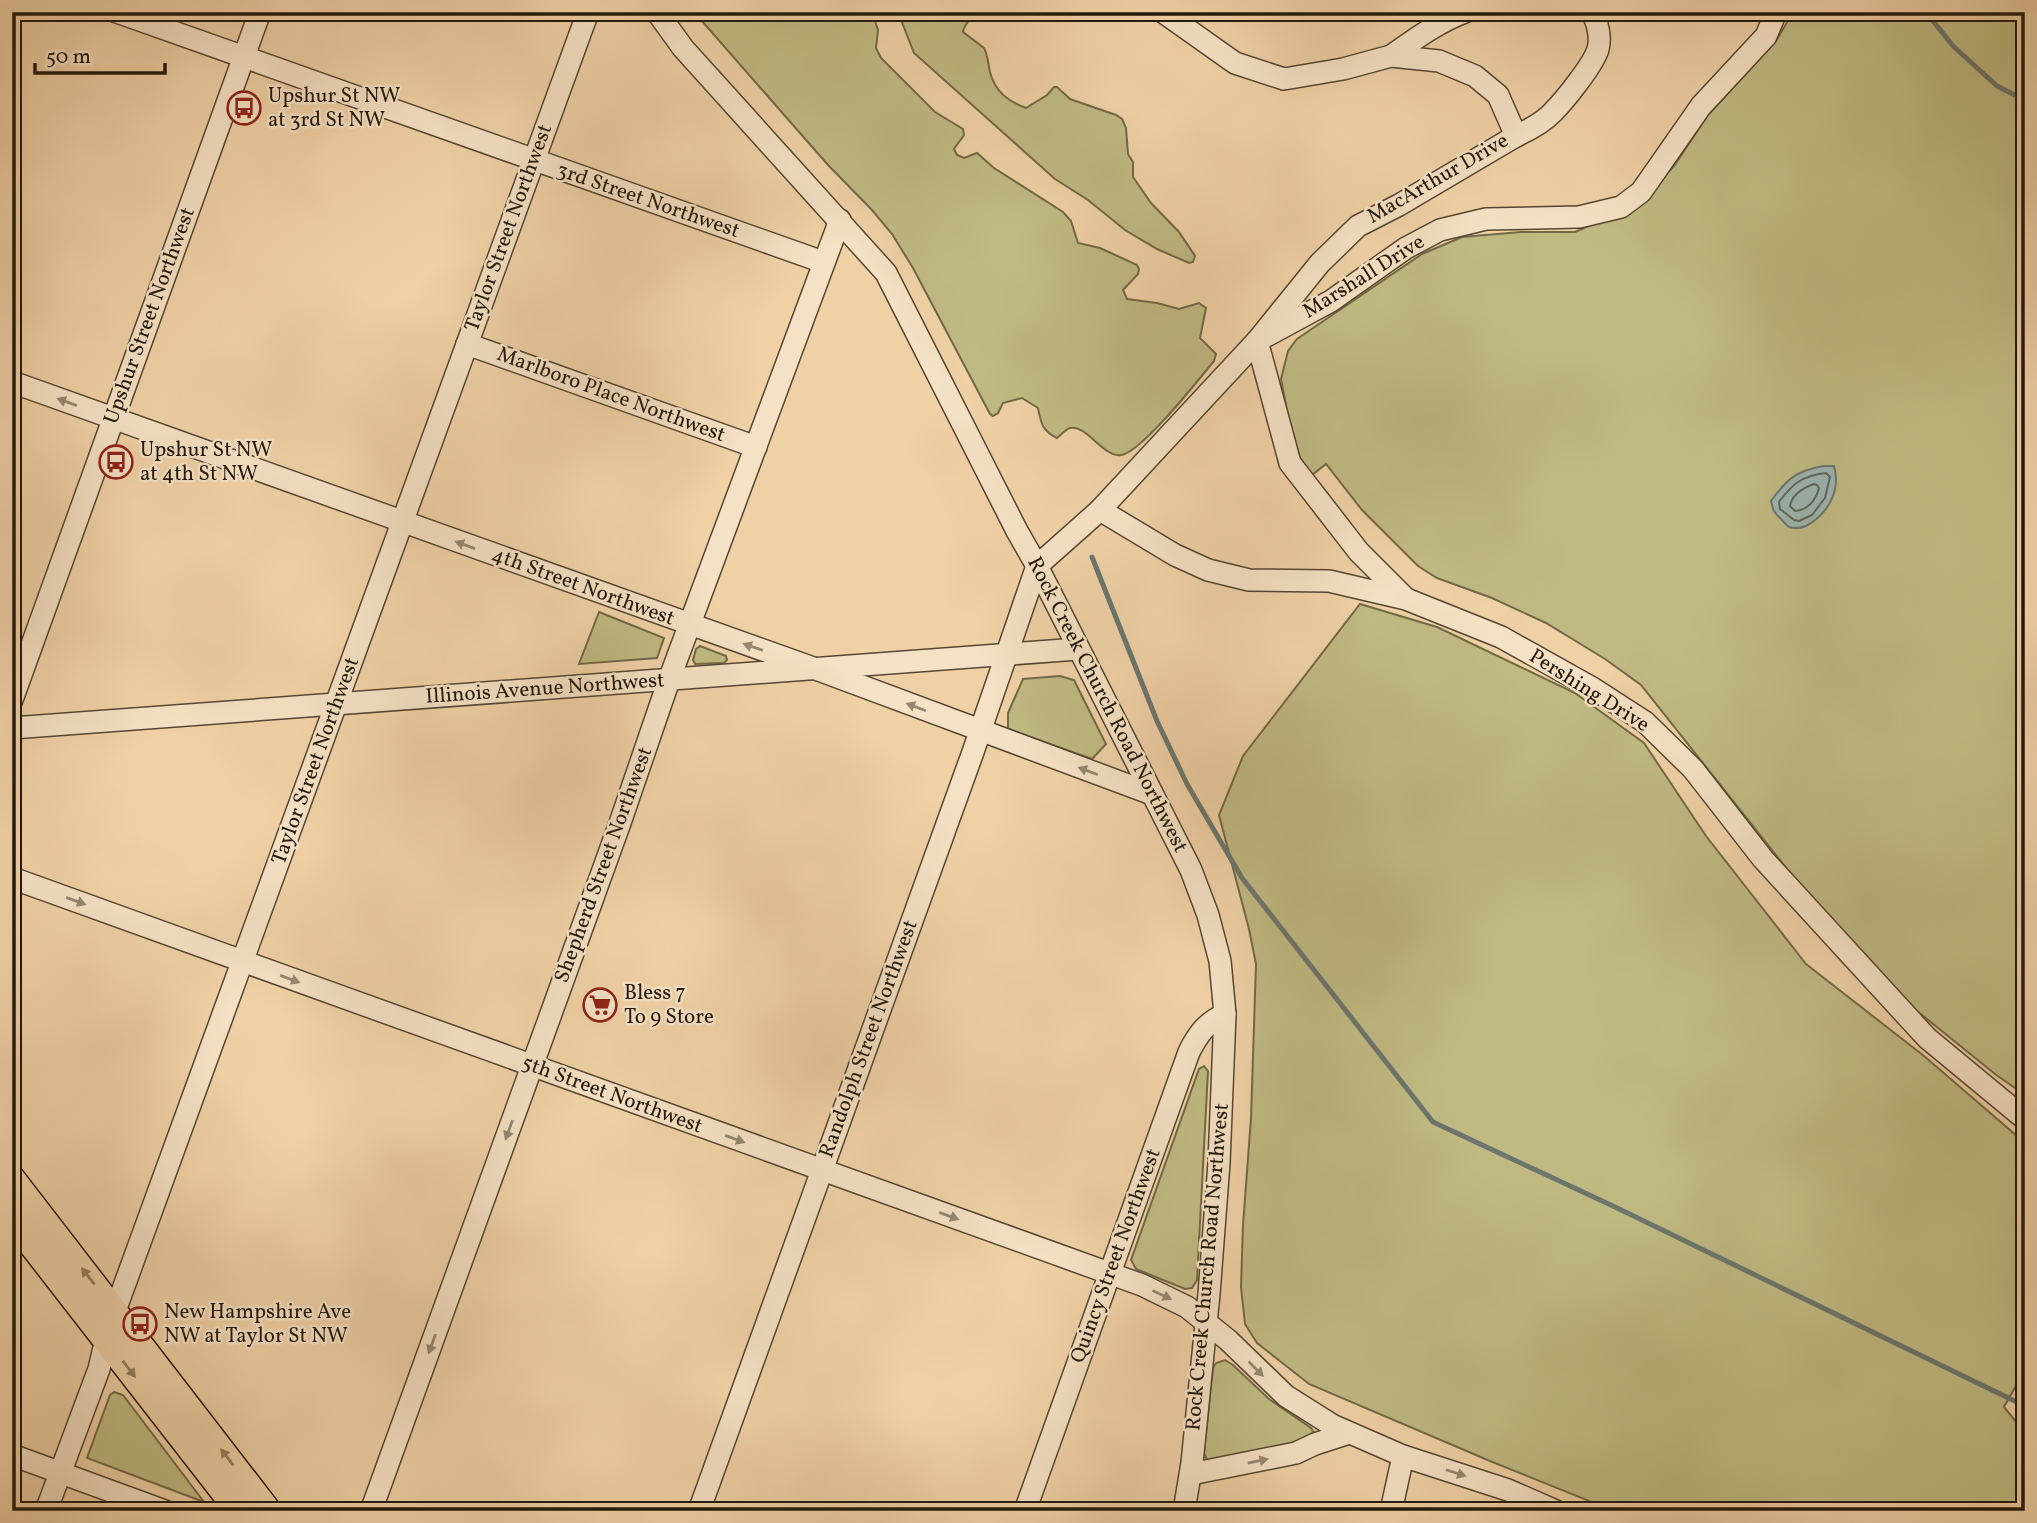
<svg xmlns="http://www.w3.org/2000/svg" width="2037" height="1523" font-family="Vollkorn,serif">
	<rect width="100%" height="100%" fill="#f0d1a6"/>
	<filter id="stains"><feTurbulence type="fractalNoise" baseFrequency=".00286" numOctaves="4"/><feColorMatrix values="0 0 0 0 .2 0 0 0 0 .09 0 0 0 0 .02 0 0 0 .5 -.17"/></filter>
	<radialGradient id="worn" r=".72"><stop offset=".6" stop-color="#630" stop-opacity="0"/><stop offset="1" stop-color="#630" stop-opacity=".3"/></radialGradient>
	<g fill="#c0ba82" stroke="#726946" stroke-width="2">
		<path d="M694,12h178l6,18 -2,18 5,10 54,54 28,17 1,6 -10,14 3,6 7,3 13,-5 17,15 69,44 8,9 7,22 22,5 37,17 2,4 -1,5 -15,16 4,9 30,4 22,6 20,-6 7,5 -6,30 16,16 -2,7c-15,18 -73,92 -93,94 -17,3 -35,-31 -51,-27 -4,1 -9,7 -13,10 -15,-7 -16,-15 -19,-30l-16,-10 -19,5 -5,10 -5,3 -3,-2 -77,-146 -21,-34 -20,-24 -44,-45z"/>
		<path d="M898,12h74c-1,9 -8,12 -9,20l21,16c4,8 4,15 6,24 5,20 18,29 36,36l21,-13 7,-8h3l13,12 46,16 6,4 4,9 2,26 5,8v15l18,26 28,29 16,24 -2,6 -4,1 -32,-14 -32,-19 -37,-30 -33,-21 -141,-126z"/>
		<path d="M1790,12h235v1083l-30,-21 -78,-63 -52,-54 -70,-78 -154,-194 -36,-26 -59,-36 -54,-25 -55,-20 -19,-12 -56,-56 -36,-46 -14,11 -18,-26 -13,-70 7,-28 9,-12 125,-85 40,-17 59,-5h54l62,-27 37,-39 34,-51 68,-74 13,-22z"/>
		<path d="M1360,604l77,23 138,66 69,50 62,93 100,128 118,92 101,87v227l-21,37 21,26v78h-411l-124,-50 -181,-77 -52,-41 -12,-19 -4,-37 2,-62 8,-107 5,-154 -7,-35 -30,-114 24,-59z"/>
		<path d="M599,612l65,26 -7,20 -78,6z"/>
		<path d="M700,646l26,10 1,4 -3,3 -29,1 -2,-4 3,-11z"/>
		<path d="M1060,676l14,4 32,64 -14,15 -84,-30v-16l15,-34z"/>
		<path d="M1204,1066l4,5 -11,209 -5,8 -7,1 -49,-20 -5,-9 68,-191z"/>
		<path d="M1225,1360l8,5 36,34 42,29 4,6 -3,6 -103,21 -2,-1 -3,-7 9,-85 3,-5z"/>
		<path d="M114,1392l9,3 81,107 -117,-44 23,-63z"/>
	</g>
	<path fill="#9cb5b0" stroke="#6c766e" stroke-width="2" d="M1823,466h11c7,25 -6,48 -28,60 -5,2 -11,3 -17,1 -3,-2 -5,-5 -8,-8 -7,-6 -8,-9 -10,-18 16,-22 25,-30 52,-35z"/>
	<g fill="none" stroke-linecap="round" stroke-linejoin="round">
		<g stroke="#60665e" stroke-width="2">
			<path d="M1826,473l4,4 -5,21 -13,17 -13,6 -5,-1 -14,-11 -1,-7c14,-19 23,-26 47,-29z"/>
			<path d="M1814,484l3,1 2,3c-3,12 -11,22 -24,23l-5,-5c2,-12 13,-18 24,-22z"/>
		</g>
		<g stroke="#6c766e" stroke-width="5">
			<path d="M1926,12l27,34 44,40 28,14"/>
			<path d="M1092,557l65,164 30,63 55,94 191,244 180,84 412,200"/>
		</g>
		<defs>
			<g id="minor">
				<path d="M117,12l706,250"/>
				<path d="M657,12l26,36 203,225 131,258 20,35 154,304 17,45 12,46 5,53 -6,149 -10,131 -17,169 -8,48"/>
				<path d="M1163,12l72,51 49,16 59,-10 48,-13 48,5 36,15 23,19 18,41 -117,69 -41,21 -38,37 -63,78 33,122 69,89 46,46"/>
				<path d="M1391,56c24,-17 47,-34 74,-44"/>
				<path d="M1516,136c13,-6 27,-13 37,-24 11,-11 41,-48 45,-63 3,-11 0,-28 -7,-37"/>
				<path d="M467,344l289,103"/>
				<path d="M12,382l804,287 336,125"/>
				<path d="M1100,510l75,45 33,15 41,10 80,1 77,18 95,38 93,52 51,33 48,47 70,90 164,179 98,81"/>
				<path d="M12,700l248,-688"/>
				<path d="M12,728l1066,-79"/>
				<path d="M12,878l1130,407 45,22 41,33 58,56 46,29 71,31 105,34 48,21"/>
				<path d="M12,1455l153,56"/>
				<path d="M1191,1474l105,-21 19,-9 34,-11"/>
				<path d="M46,1511l53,-142 7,-30 9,-28 473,-1299"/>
				<path d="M371,1511l249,-688 49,-143 171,-460"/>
				<path d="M699,1511l274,-759 64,-186 63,-56 157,-169 74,-40 75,-53 34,-18 46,-11 93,-2 42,-10 20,-15 60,-86 65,-70 10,-24"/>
				<path d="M1025,1511l164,-459c9,-18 17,-29 36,-38"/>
				<path d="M1391,1511l12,-55"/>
			</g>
			<g id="major">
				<path d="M12,1179l256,332"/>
				<path d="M12,1219l227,292"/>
			</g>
		</defs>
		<use href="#minor" stroke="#564632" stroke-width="24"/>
		<use href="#major" stroke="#23180b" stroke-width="29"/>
		<use href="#minor" stroke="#f5e1c5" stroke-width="21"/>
		<use href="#major" stroke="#f0d1a6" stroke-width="26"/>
	</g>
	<defs><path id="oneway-solid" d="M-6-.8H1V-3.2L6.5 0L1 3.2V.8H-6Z" transform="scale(1.75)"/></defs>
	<g fill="#968771">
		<use href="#oneway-solid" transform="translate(67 402) rotate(-160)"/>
		<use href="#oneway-solid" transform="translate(465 545) rotate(-160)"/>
		<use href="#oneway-solid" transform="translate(753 647) rotate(-161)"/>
		<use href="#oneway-solid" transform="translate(916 707) rotate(-159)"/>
		<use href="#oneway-solid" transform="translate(1088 771) rotate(-159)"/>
		<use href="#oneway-solid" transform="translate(76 901) rotate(20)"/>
		<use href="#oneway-solid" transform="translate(290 979) rotate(20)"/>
		<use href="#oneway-solid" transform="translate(509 1130) rotate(110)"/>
		<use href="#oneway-solid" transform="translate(735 1139) rotate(20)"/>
		<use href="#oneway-solid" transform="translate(949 1216) rotate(20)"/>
		<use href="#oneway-solid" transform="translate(1162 1295) rotate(25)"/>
		<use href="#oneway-solid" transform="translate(432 1344) rotate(110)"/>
		<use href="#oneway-solid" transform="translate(1256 1369) rotate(45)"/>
		<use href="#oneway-solid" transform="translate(1258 1461) rotate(-12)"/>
		<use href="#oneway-solid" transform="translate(1456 1473) rotate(18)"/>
	</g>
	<g fill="#947e60">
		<use href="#oneway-solid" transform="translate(88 1276) rotate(-128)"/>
		<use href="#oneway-solid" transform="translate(129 1369) rotate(52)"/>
		<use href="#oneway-solid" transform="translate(227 1457) rotate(-127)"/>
	</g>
	<defs>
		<symbol id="bus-ring" viewBox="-11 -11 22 22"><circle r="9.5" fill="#f5e1c5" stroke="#8f2418" stroke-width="1.5"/><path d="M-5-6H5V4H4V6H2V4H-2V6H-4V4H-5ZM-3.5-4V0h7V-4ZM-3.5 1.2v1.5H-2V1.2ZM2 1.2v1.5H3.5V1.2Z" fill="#8f2418"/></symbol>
		<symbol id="supermarket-ring" viewBox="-11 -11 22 22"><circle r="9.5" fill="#f5e1c5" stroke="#8f2418" stroke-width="1.5"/><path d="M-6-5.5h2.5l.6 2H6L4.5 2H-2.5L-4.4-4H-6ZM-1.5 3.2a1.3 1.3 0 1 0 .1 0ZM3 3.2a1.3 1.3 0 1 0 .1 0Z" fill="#8f2418"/></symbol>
	</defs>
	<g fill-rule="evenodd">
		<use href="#bus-ring" x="225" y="89" width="38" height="38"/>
		<use href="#bus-ring" x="97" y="443" width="38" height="38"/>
		<use href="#supermarket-ring" x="581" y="986" width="38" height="38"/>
		<use href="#bus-ring" x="121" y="1305" width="38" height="38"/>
	</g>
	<g text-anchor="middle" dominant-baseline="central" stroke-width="5" stroke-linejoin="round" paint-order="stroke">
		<g font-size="21" fill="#23180b" stroke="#f5e1c5" text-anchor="start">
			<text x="268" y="96">Upshur St NW<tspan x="268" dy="24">at 3rd St NW</tspan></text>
			<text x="140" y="450">Upshur St NW<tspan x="140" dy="24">at 4th St NW</tspan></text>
			<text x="624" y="993">Bless 7<tspan x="624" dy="24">To 9 Store</tspan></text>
			<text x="164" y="1312">New Hampshire Ave<tspan x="164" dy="24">NW at Taylor St NW</tspan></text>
		</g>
		<g font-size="21" fill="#23180b" stroke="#f5e1c5">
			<text transform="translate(1438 179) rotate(-30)">MacArthur Drive</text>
			<text transform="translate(648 201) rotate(19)">3rd Street Northwest</text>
			<text transform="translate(509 228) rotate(-70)">Taylor Street Northwest</text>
			<text transform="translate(1364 277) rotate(-32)">Marshall Drive</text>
			<text transform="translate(150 316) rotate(-70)">Upshur Street Northwest</text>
			<text transform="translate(611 395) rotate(20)">Marlboro Place Northwest</text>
			<text transform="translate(583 587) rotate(20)">4th Street Northwest</text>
			<text transform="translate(545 689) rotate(-4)">Illinois Avenue Northwest</text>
			<text transform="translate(1589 691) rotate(32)">Pershing Drive</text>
			<text transform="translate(1107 705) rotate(63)">Rock Creek Church Road Northwest</text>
			<text transform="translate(316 761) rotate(-70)">Taylor Street Northwest</text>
			<text transform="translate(604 865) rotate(-70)">Shepherd Street Northwest</text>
			<text transform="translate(869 1039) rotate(-70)">Randolph Street Northwest</text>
			<text transform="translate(612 1095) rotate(20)">5th Street Northwest</text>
			<text transform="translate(1116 1256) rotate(-70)">Quincy Street Northwest</text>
			<text transform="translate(1208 1267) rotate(-85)">Rock Creek Church Road Northwest</text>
		</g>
	</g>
	<rect width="2037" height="1523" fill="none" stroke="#f0d1a6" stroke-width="42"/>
	<rect x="14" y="14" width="2009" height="1495" fill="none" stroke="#23180b" stroke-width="3.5"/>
	<rect x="21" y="21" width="1995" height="1481" fill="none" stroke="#23180b" stroke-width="2"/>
	<path d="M35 63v10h130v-10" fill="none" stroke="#23180b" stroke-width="3.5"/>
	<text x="46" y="63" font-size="21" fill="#23180b" stroke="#f5e1c5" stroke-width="5" paint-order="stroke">50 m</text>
	<rect width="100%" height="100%" filter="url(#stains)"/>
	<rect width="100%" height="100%" fill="url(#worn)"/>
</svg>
